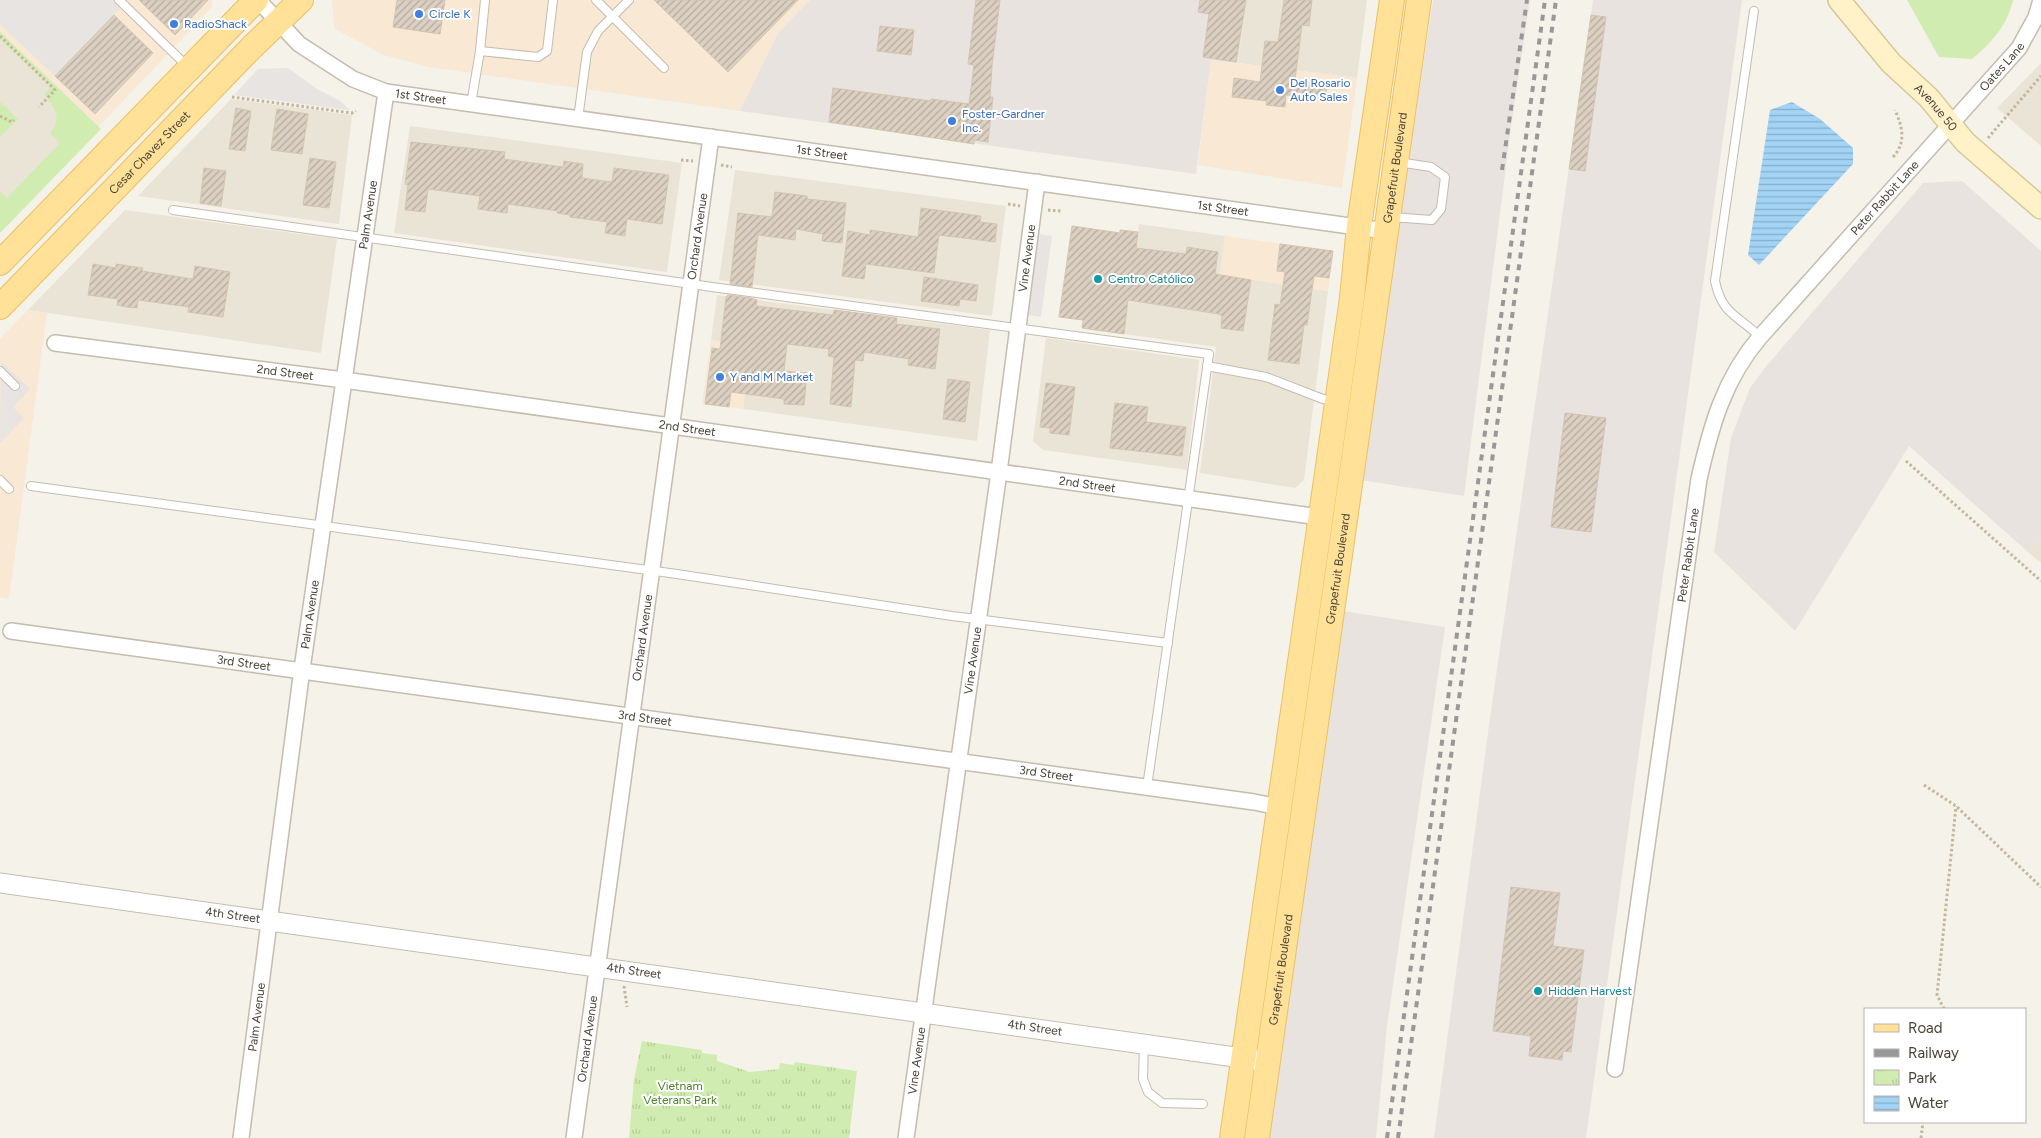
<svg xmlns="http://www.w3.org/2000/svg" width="2041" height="1138" font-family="Figtree,sans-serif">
	<defs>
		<pattern id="park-tufts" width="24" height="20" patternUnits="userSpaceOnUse" patternTransform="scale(1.25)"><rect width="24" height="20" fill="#d1ecb0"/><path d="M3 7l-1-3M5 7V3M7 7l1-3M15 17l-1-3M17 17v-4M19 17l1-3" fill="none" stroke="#b5cc98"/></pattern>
		<pattern id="water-rules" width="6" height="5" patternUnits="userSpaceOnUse" patternTransform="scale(1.25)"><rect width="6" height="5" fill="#a3d4f5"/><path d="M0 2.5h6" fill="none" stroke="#87aec7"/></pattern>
		<pattern id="building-hatch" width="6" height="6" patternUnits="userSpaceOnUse" patternTransform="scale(1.25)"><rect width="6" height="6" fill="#dbd0c1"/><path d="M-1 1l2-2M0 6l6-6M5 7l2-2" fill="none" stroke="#b4aa9e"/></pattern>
	</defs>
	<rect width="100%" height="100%" fill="#f5f2e9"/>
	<g fill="#eae4d7">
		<path d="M1246,0h121l-10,78 -119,-15z"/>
		<path d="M0,32l98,95 -98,100z"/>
		<path d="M2041,63v83l-44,-38z"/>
		<path d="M231,99l121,16 -13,109 -201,-28z"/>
		<path d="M410,126l272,37 -15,109 -273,-39z"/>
		<path d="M735,170l271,36 -14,110 -273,-36z"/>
		<path d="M125,210l212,29 -16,114 -293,-43z"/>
		<path d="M1139,224l86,12 -5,39 108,16 -24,189 -9,8 -95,-15 16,-126 -92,-13z"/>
		<path d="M717,295l273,35 -13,111 -234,-32 8,-64 -40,-5z"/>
		<path d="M1046,338l153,22 -12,110 -144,-20 -10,-9z"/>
		<path d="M2041,537v26l-13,-11z"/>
	</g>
	<g fill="#f8e8d4">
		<path d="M0,0h212v7l-114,120 -98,-95z"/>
		<path d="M332,0h478l-32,33 -38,78 -312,-44 -44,-12 -49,-26z"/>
		<path d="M1211,60l146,18 -15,110 -144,-23z"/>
		<path d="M1225,236l108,15 -5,40 -108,-16z"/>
		<path d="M28,310l19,3 -38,286 -9,-2v-258z"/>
		<path d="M711,340l40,5 -8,64 -41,-5z"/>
	</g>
	<g fill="#e8e3de">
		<path d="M810,0h436l-8,63 -27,-3 -15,114 -456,-63 38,-78z"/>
		<path d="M1433,0h97l-19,127 -47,369 -104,-16z"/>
		<path d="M1593,0h149l-156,1138h-152l56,-420z"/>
		<path d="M1962,181l79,70v286l-13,15 -119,-106 -114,185 -81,-79 17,-114 19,-50 14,-19 159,-186z"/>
		<path d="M1343,611l102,16 -58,399 -11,112h-106l14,-123z"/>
	</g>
	<g fill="#d1ecb0">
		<path d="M1907,0h106c-6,26 -21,42 -41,59l-33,-2z"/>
		<path d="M0,32l101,97 -101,104v-41l7,6 53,-55 -10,-10c13,-15 5,-25 -6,-38l7,-8 -51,-48z"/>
		<path d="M0,102l18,17 -18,18z"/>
	</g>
	<path fill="url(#park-tufts)" d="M642,1041l60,9v3l15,2v6l33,11 29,-3 1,-6 14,2 1,-3 62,9 -8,67h-220l5,-59z"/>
	<g fill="#e7e4e1">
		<path d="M0,0h128l-73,76 -55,-52z"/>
		<path d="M288,68l29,21 23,12 10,9 -116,-15 24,-26z"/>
		<path d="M1039,234l13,2 -11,81 -13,-2z"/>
		<path d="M1,362l29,27 -17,18 11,11 -24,25z"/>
	</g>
	<path fill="url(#water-rules)" d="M1792,102l28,17 33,29v16l-94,101 -11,-10 22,-145z"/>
	<g fill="url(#building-hatch)" stroke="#d3c5b0">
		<path d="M139,0h69l-33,35z"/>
		<path d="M397,0h48l-5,34 -47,-7z"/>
		<path d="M654,0h144l-70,72z"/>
		<path d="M976,0h24l-8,66 -2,31h3l-5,45 -14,-2v4l-145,-22 4,-34 98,13v-2l38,5 5,-39 -6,-1z"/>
		<path d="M1200,0h46l-10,62 -33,-5 6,-43 -11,-2z"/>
		<path d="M1284,0h28l-3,26 -7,-1 -7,55 32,5 -2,15 -39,-5 -1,12 -19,-2 1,-4 -35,-4 2,-19 26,4 5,-41 13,1z"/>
		<path d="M114,15l39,38 -58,61 -40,-38z"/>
		<path d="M1591,15l15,2 -21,154 -16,-2z"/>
		<path d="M880,26l34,4 -3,25 -34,-4z"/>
		<path d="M236,108l15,3 -6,40 -16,-2z"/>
		<path d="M277,109l31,5 -6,40 -31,-4z"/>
		<path d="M411,142l94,10 -1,7 59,8 1,-6 19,3 -1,14 30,4 2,-14 55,7 -7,49 -35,-5 -2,17 -20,-3 2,-11 -37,-5v-2l-13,-2 1,-2 -50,-7 -1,9 -29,-4 2,-13 -52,-7 -3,23 -20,-2 3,-25 -3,-1z"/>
		<path d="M310,158l26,4 -7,46 -26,-3z"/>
		<path d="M204,168l22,3 -5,35 -21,-3z"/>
		<path d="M775,192l32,4v3l39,4 -4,40 -20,-2 1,-7 -27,-5 -1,11 -37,-5 -6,52 -22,-3 8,-71 34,4z"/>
		<path d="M921,208l60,8 -1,6 17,2 -2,18 -56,-7 -5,38 -68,-9 -2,15 -22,-3 6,-45 22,4v-5l48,7z"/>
		<path d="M1072,226l48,7v-3l18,2 -2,16 50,6 1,-7 31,5 -3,22 36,6 -8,51 -22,-3 1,-12 -3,-2 -91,-14 -4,34 -42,-6 1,-8 -24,-3z"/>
		<path d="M1280,244l53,7 -4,27 -15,-2 -7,49h-3l-5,39 -31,-4 7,-56 5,1 5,-33 -8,-1z"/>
		<path d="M93,264l23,4v-4l27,4 -1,3 51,8 2,-13 35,6 -7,45 -35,-5 1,-5 -51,-7 -1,8 -10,-1 -10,-2 1,-6 -30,-4z"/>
		<path d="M924,277l54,8 -2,16 -16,-2 -1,7 -38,-5z"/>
		<path d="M728,295l23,3 6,2 -1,6 77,9 1,-5 63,8 -1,6 44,5 -5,40 -27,-4 1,-6 -45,-7 -1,9 -8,-1 -4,47 -21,-3 4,-47 -6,-1 1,-7 -42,-5 -3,27 23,2 -3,32 -20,-1v-5l-53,-7 -2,15 -24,-3 7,-56 8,1 6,-52z"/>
		<path d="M948,379l22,3 -5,40 -22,-3z"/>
		<path d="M1046,383l29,4 -6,48 -19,-2v-5l-10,-1z"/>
		<path d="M1115,403l33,4 -2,15 40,5 -4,29 -72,-8z"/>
		<path d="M1565,413l41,5 -15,114 -40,-5z"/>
		<path d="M1511,887l49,6 -7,53 31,4 -13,102 -8,-1 -1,9 -33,-4 2,-20 -38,-5z"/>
	</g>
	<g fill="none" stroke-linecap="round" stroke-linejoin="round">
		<defs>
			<g id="service">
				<path d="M119,0l69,67"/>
				<path d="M596,0l68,68"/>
				<path d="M1754,11l-39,270c7,34 23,34 45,56"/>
				<path d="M480,51l58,6 9,-6 6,-51"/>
				<path d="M471,104l9,-53 5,-51"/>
				<path d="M578,119l9,-67 11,-21 31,-31"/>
				<path d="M173,210l546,78 490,66 -62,433"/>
				<path d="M1391,217l41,3 9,-11 4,-32 -14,-10 -33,-5"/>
				<path d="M1207,366l59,11 57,22 12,1"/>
				<path d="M0,371l15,15"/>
				<path d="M0,480l9,9"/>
				<path d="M31,486l646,88 275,42 216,27"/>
				<path d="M1144,1043l-1,36 5,13 14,11 41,1"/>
			</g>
			<g id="minor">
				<path id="s1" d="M258,0l41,44 54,35 33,13 1000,139"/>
				<path id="s2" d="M55,343l289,37 975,137"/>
				<path id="s3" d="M11,631l1243,171 25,5"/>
				<path id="s4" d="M1615,1069l84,-590c12,-53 25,-100 61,-142l259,-289 17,-31 5,-17"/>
				<path id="s5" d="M241,1138l61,-469 84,-577"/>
				<path id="s6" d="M574,1138l137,-1001"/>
				<path id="s7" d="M906,1138l93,-666 38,-290"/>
			</g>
			<g id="tertiary">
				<path id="s8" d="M0,883c419,58 838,115 1256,177"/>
			</g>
			<g id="secondary">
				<path id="s9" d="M1839,0l52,63 38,35 36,44 76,66"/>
			</g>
			<g id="primary">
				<path d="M0,263l256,-263"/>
				<path id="s10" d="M0,307l252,-260 49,-47"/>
				<path d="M1232,1138l120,-840 7,-72 33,-226"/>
				<path id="s11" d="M1257,1138l162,-1138"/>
			</g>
		</defs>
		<use href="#service" stroke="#c5bcae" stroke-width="10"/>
		<use href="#minor" stroke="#c5bcae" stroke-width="18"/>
		<use href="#tertiary" stroke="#c5bcae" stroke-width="21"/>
		<use href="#secondary" stroke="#d8c697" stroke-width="24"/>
		<use href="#primary" stroke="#ebc062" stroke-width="26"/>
		<g stroke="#c4b59b" stroke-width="3" stroke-dasharray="2.5 2.5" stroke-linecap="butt">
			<path d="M0,36l55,54 -16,17"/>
			<path d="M232,97l120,16 4,-2"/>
			<path d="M0,116l12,6 2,-2"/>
			<path d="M1988,138l53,-62"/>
			<path d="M1893,157c14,-15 9,-31 2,-47"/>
			<path d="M681,160l12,1"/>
			<path d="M721,165l11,2"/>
			<path d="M1008,204l12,2"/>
			<path d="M1048,210l13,1"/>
			<path d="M1906,461l135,120"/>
			<path d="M1924,785l32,21 85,81"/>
			<path d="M624,986l3,21"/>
			<path d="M1944,1009l-7,-14 19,-189"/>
			<path d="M1921,1138l2,-16"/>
		</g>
		<use href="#service" stroke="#fff" stroke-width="8"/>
		<use href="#minor" stroke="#fff" stroke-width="15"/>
		<use href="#tertiary" stroke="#fff" stroke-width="19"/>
		<use href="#secondary" stroke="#fff2c9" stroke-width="21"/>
		<use href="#primary" stroke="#ffe198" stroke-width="24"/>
		<g stroke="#989898" stroke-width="4" stroke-dasharray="6 6" stroke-linecap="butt">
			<path d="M1502,170l25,-170"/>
			<path d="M1387,1138l158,-1138"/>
			<path d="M1398,1138l158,-1138"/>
		</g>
	</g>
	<g fill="#3f7fe0" stroke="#fff" stroke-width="2">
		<circle cx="419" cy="14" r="5"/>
		<circle cx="174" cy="24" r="5"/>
		<circle cx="1280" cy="90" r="5"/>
		<circle cx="952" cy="121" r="5"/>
		<circle cx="720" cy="377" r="5"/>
	</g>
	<g fill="#0f9aa8" stroke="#fff" stroke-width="2">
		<circle cx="1098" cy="279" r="5"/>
		<circle cx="1538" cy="991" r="5"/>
	</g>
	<g text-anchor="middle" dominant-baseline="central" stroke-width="4" stroke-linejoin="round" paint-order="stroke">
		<g font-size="12" fill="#366cbe" stroke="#fff" text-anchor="start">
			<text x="429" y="14">Circle K</text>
			<text x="184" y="24">RadioShack</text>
			<text x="1290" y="83">Del Rosario<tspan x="1290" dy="14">Auto Sales</tspan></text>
			<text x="962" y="114">Foster-Gardner<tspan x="962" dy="14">Inc.</tspan></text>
			<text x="730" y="377">Y and M Market</text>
		</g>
		<g font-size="12" fill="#4a4237" stroke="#fff">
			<text stroke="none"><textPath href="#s4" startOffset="1115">Oates Lane</textPath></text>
			<text stroke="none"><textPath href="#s1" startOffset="195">1st Street</textPath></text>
			<text stroke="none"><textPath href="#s9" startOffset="145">Avenue 50</textPath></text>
			<text stroke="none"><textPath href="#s10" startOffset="215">Cesar Chavez Street</textPath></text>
			<text stroke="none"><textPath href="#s1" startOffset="600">1st Street</textPath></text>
			<text stroke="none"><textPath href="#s11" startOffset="980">Grapefruit Boulevard</textPath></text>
			<text stroke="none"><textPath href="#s4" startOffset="939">Peter Rabbit Lane</textPath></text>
			<text stroke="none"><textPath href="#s1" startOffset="1005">1st Street</textPath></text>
			<text stroke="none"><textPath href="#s5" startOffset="932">Palm Avenue</textPath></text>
			<text stroke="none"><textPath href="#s6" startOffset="910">Orchard Avenue</textPath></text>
			<text stroke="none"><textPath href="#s7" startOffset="888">Vine Avenue</textPath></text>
			<text stroke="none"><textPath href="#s2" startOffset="232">2nd Street</textPath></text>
			<text stroke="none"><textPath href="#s2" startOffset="638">2nd Street</textPath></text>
			<text stroke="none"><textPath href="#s2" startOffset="1042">2nd Street</textPath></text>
			<text stroke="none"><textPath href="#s4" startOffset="519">Peter Rabbit Lane</textPath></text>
			<text stroke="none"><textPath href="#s11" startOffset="575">Grapefruit Boulevard</textPath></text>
			<text stroke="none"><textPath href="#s5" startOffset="528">Palm Avenue</textPath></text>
			<text stroke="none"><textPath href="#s6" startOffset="505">Orchard Avenue</textPath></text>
			<text stroke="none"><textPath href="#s7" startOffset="482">Vine Avenue</textPath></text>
			<text stroke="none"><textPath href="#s3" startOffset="235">3rd Street</textPath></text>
			<text stroke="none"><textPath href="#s3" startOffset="640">3rd Street</textPath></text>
			<text stroke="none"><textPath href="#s3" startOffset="1045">3rd Street</textPath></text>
			<text stroke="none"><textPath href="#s8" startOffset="235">4th Street</textPath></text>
			<text stroke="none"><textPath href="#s11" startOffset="170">Grapefruit Boulevard</textPath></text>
			<text stroke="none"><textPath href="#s8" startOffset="640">4th Street</textPath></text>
			<text stroke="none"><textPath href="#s5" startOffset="122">Palm Avenue</textPath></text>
			<text stroke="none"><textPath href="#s8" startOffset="1045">4th Street</textPath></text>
			<text stroke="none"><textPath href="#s6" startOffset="100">Orchard Avenue</textPath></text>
			<text stroke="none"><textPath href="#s7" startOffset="78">Vine Avenue</textPath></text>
		</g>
		<g font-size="12" fill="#0d838f" stroke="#fff" text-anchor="start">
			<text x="1108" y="279">Centro Católico</text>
			<text x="1548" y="991">Hidden Harvest</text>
		</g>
		<g font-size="12" fill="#498026" stroke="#fff">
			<text x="680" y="1086">Vietnam<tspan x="680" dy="14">Veterans Park</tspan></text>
		</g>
	</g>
	<rect x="1864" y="1008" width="162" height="115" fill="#ffffff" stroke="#b7b3af"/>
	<rect x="1874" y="1024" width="25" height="8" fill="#ffe198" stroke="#b7b3af"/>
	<text x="1908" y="1033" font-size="15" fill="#4a4237">Road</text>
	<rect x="1874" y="1049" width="25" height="8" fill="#989898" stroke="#b7b3af"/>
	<text x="1908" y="1058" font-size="15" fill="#4a4237">Railway</text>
	<rect x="1874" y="1070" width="25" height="15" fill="url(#park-tufts)" stroke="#b7b3af"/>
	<text x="1908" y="1083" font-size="15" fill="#4a4237">Park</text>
	<rect x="1874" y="1096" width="25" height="15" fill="url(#water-rules)" stroke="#b7b3af"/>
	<text x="1908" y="1108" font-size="15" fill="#4a4237">Water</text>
</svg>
